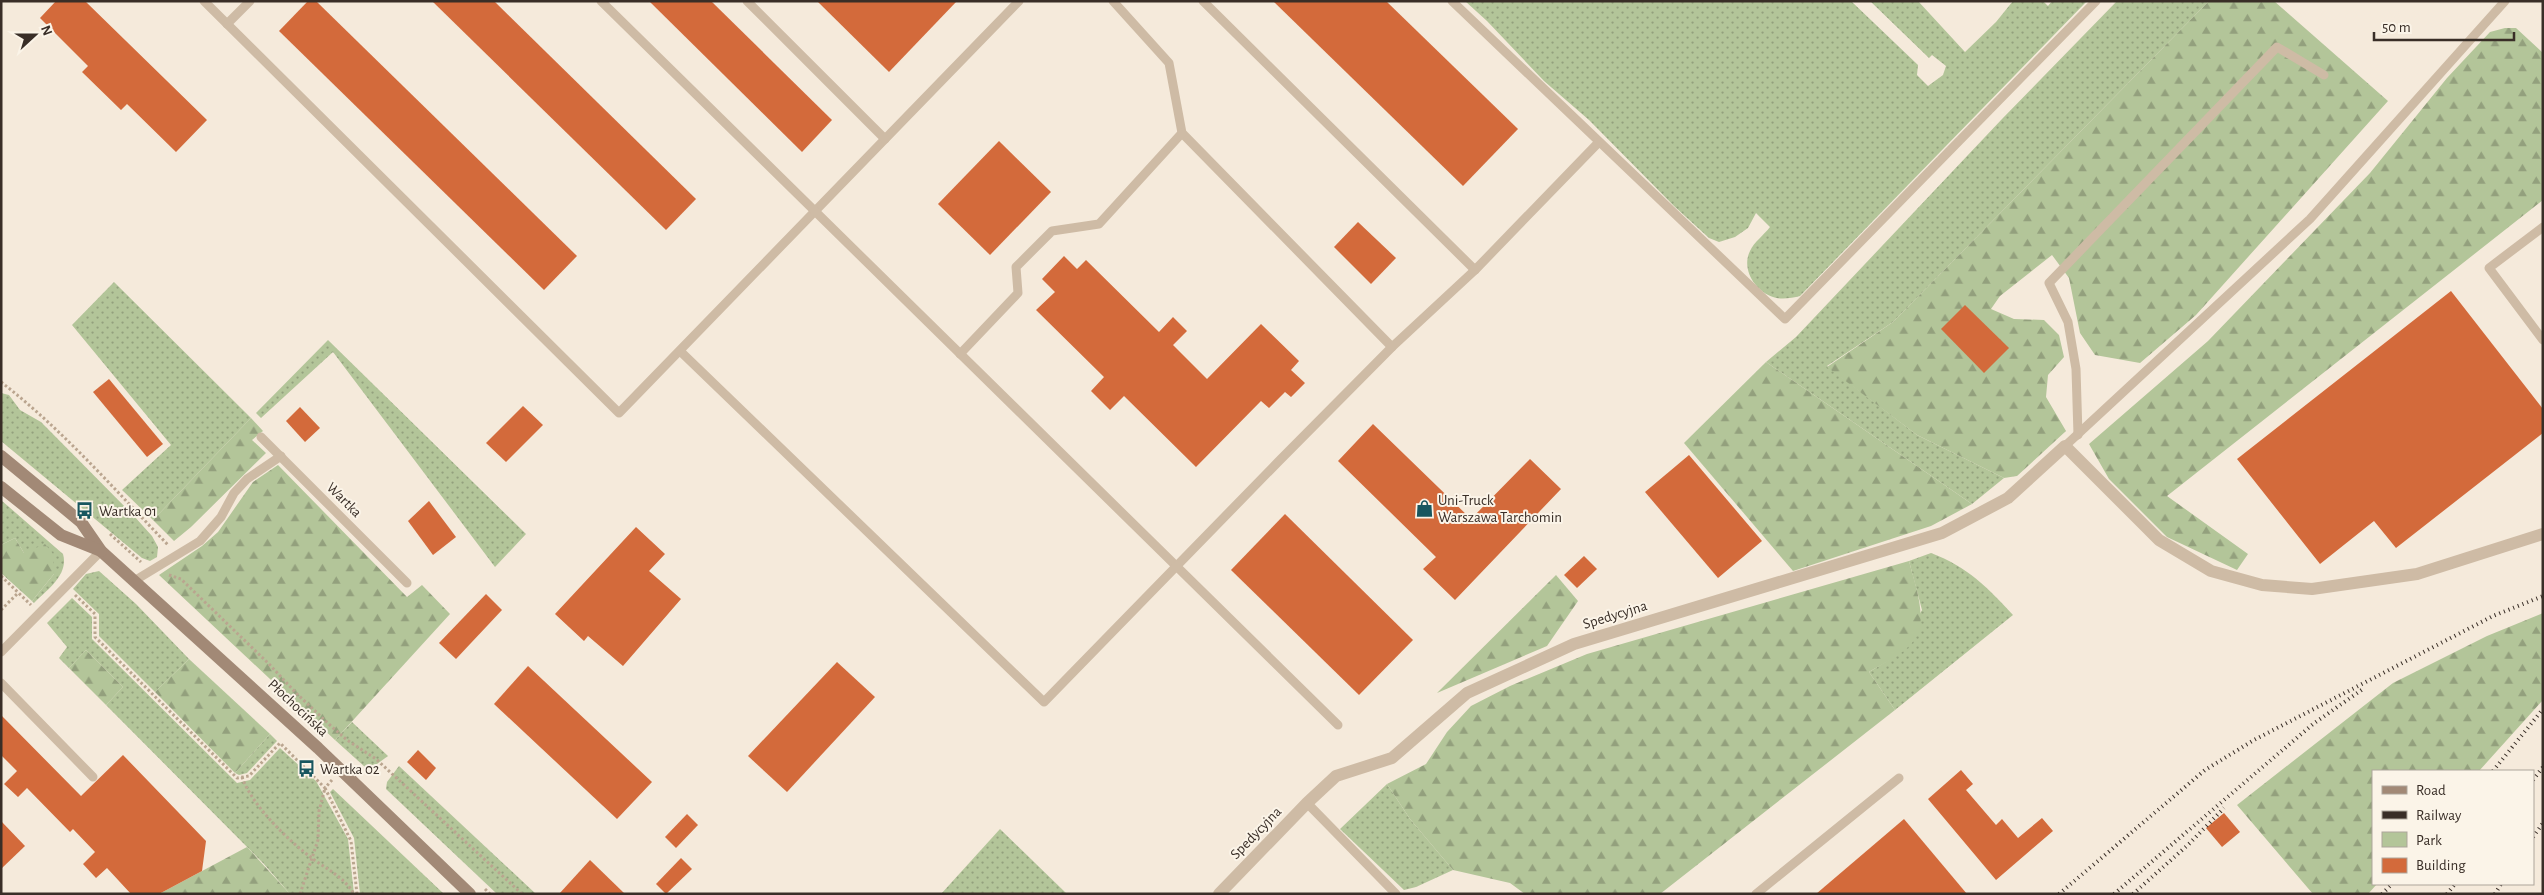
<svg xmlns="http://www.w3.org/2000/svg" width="2544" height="895" font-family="'Alegreya Sans',sans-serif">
	<defs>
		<pattern id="green-dots" width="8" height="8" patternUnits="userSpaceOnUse" patternTransform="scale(1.25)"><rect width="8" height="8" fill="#b3c599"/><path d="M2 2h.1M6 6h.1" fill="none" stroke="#93a07d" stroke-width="1.8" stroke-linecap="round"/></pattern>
		<pattern id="forest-firs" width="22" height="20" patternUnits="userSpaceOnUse" patternTransform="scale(1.25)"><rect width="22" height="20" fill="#b3c599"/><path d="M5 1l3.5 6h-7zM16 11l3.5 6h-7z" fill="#93a07d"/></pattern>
	</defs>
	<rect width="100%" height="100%" fill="#f5eadb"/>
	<g fill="url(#green-dots)">
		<path d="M1465,1h386l67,64 -1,10 11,11 15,-11 3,-9 -14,-11 -3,3 -59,-57h48l47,51 31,-30 17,-21h30l5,5 4,-5h35l-287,295c-8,2 -19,4 -27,1 -18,-6 -32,-28 -23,-46 4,-9 14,-16 20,-24l-14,-14 -8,15 -13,9 -16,5 -10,-4 -35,-32 -85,-86 -45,-39 -57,-60z"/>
		<path d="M2117,1h92l-316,321 -66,44 90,69 87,43 -32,26 -206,-142 30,-25 206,-218z"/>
		<path d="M114,282l137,136 -98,102 -31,-30 49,-45 -99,-120z"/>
		<path d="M328,340l198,194 -31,33 -162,-215 -72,66 -5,-5z"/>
		<path d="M1,393l8,2 11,15 21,12 93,94 18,20 6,11 -1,10 -7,4 -8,-3 -141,-117z"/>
		<path d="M1,500l62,54c6,21 -16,36 -29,49l-2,-2 22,-27 -30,-21 -9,-15 -14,7z"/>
		<path d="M1931,553c37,14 56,34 82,62l-118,95 -26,-38 28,-17 25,-45 -13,-49z"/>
		<path d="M99,571l37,33 53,55 -34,33 -56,-56v-22l-26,-25 13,-15z"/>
		<path d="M72,598l20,19v22l145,144 13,-3 30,-32 36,33 32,58 6,55h-64l-27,-31 -157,-158 17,-18 -37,-37 -17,18 -10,-10 8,-11 -20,-24z"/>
		<path d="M352,722l36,34 -11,8 -12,3 -30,-27z"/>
		<path d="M270,734l7,7 -30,32 -8,2 -4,-2z"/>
		<path d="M399,766l137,128h-39l-111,-105 1,-7z"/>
		<path d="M1387,784l23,35 43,51 -37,17 -12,3 -64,-61z"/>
		<path d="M333,789l111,105h-84l-6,-56 -24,-46z"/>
		<path d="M1000,829l67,65h-126z"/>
	</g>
	<g fill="url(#forest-firs)">
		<path d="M2209,1h65l114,100 -192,214 -56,48 -45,-8 -15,-22 -11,-55 -17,-23 -52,41 -9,13 23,10 30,1 15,15 5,22 -16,18 -2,22 20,34 -49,45 -13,2 -87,-43 -90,-68 66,-45z"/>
		<path d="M2505,28h11l27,25v147l-376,296 81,58 -11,16 -70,-33 -58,-58 -20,-35 119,-103 162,-168 77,-95 43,-46z"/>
		<path d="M1766,362l206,142 -41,22 -138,45 -109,-128z"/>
		<path d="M251,418l12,13 -11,9 14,13 -75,74 -17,14 -21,-21z"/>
		<path d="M278,465l129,132 15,-12 28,29 -115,126 -176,-165 43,-29 16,-14 35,-50z"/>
		<path d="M15,538l9,15 21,-9 8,10 1,20 -22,27 -31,-28v-28z"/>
		<path d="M1909,561c5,20 19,57 7,76 -9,16 -32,26 -47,35l26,38 -235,184h-135l-15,-11 -57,-13 -43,-51 -23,-35 39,-20 21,-32 24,-26 39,-20 77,-32z"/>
		<path d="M1556,575l22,26 -31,45 -110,47z"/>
		<path d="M2543,613v87l-64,71h-106v113h4l-9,10h-55l-76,-89 156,-122 94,-47z"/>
		<path d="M86,650l37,37 -17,18 -37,-37z"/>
		<path d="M189,659l81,75 -35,39 -80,-81z"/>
		<path d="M247,847l43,47h-131z"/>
	</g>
	<g fill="#d36a3b">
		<path d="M56,1h29l122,119 -31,32 -49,-48 -6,6 -39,-38 6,-6 -48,-48z"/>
		<path d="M308,1h8l261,255 -33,34 -265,-259z"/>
		<path d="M432,1h62l202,198 -30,31z"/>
		<path d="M649,1h62l121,119 -30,32z"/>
		<path d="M817,1h140l-68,71z"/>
		<path d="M1273,1h113l132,128 -55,57z"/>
		<path d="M999,141l52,51 -61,63 -52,-51z"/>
		<path d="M1358,222l38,36 -25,26 -37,-37z"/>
		<path d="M1064,256l13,13 9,-9 73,72 14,-15 14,14 -14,14 34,34 54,-55 38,37 -8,9 14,13 -14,14 -6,-5 -16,16 -8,-7 -65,66 -72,-71 -14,14 -19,-19 13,-14 -68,-67 19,-18 -13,-13z"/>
		<path d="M2451,291l92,118v24l-147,115 -22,-27 -54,43 -83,-105z"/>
		<path d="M1965,305l44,43 -25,25 -43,-44z"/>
		<path d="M109,379l54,65 -16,13 -54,-65z"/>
		<path d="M523,406l20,19 -37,37 -20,-19z"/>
		<path d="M300,407l20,21 -15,14 -19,-21z"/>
		<path d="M1373,424l98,95 59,-60 31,30 -106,111 -32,-31 13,-12 -98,-96z"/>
		<path d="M1689,455l73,86 -44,37 -73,-86z"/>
		<path d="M429,501l27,36 -23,18 -25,-34z"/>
		<path d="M1285,514l128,126 -54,55 -128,-125z"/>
		<path d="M636,527l29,27 -16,17 32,28 -58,67 -35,-30 -4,5 -29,-27z"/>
		<path d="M1584,556l13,13 -20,19 -13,-13z"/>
		<path d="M486,594l16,16 -46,49 -17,-16z"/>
		<path d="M837,662l38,35 -88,95 -39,-36z"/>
		<path d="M528,666l124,116 -35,37 -123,-115z"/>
		<path d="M1,715l80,81 42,-41 83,86 -4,30 -43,23h-28l-24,-26 -11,10 -13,-14 12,-12 -22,-23 -3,3 -43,-44 -9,9 -14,-13 13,-13 -16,-16z"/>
		<path d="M418,750l18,18 -10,12 -19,-18z"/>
		<path d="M1961,770l12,14 -7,6 30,35 6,-6 16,19 24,-20 11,13 -57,49 -68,-81z"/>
		<path d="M2224,813l16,19 -18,15 -16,-19z"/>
		<path d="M687,814l11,11 -22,23 -11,-11z"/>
		<path d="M1904,819l63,75h-151z"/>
		<path d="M1,821l24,25 -24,23z"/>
		<path d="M681,858l11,11 -26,25 -10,-10z"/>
		<path d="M590,860l35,34h-66z"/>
	</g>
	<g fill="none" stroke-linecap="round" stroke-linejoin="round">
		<g stroke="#baa58f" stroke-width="3" stroke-dasharray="2.5 2.5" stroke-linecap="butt">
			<path d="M1,382c62,48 114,108 168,164"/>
			<path d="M110,534l31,28"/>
			<path d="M169,575l12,4 88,85 27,29 36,34 15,13 29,19 146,135"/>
			<path d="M1,576l30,29"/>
			<path d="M75,595l20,19v23l142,141 12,-2 31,-33 45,45 7,-8"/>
			<path d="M1,610l17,-17"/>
			<path d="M242,777c10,29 47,64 71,82 15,11 31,18 41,35"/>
			<path d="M325,788l26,53 6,53"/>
			<path d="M485,889l5,5"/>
			<path d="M300,894l18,-54 1,-29 6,-23"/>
		</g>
		<g stroke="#cebba5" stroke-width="9">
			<path d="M204,1l415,412 400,-412"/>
			<path d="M601,1l737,724"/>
			<path d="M747,1l138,138"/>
			<path d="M1113,1l56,62 13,70 210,214"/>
			<path d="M1203,1l272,269"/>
			<path d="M1452,1l333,318 311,-318"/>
			<path d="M227,24l23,-23"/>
			<path d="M2543,227l-54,41 54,72"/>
			<path d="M680,351l364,351 234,-240 114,-115 83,-77 123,-127"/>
			<path d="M960,354l58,-61 -2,-26 36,-36 47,-7 83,-91"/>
			<path d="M2078,435l-2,-66 -8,-47 -19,-39 228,-236 47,28"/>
			<path d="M261,437l146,146"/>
			<path d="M2065,446l245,-227 195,-218"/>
			<path d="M134,581l66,-40 21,-24 13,-24 13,-14 34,-23"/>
			<path d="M1,652l100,-101"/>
			<path d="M1,683l92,94"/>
			<path d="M1307,803l89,91"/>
			<path d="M1756,894l143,-116"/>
		</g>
		<path stroke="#cebba5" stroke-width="12" d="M1219,894l88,-91 29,-27 56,-18 75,-65 107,-49 368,-111 66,-35 57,-52 94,94 52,31 51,14 50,4 105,-15 126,-40"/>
		<g stroke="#a28976" stroke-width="12">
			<path d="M1,456l80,66 20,29 217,197 152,146"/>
			<path d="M1,487l60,48 40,16"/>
		</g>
		<g stroke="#392e27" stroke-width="4" stroke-dasharray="1 4" stroke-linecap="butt">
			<path d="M2493,771l50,-62"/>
			<path d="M2533,780l10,-13"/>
			<path d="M2533,837l10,-14"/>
			<path d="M2059,894l146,-124 49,-30 239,-124 50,-20"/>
			<path d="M2114,894l199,-170 50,-35"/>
			<path d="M2133,894l57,-51 34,-35"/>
			<path d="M2382,894l10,-10"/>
			<path d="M2447,894l8,-10"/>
			<path d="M2495,894l6,-10"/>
		</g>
	</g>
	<defs>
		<symbol id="shop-bare" viewBox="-9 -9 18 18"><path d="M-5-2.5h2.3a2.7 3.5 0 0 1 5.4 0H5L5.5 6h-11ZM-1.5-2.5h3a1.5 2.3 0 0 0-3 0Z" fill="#18565f" stroke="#fbf4e8" stroke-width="2.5" paint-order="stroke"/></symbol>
		<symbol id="bus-bare" viewBox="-9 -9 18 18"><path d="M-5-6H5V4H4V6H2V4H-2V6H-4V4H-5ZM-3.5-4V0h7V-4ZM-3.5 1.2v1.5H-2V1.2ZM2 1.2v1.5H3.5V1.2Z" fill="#18565f" stroke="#fbf4e8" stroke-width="2.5" paint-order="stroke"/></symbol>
	</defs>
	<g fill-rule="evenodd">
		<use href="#shop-bare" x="1412" y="496" width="25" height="25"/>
		<use href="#bus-bare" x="72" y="498" width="25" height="25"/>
		<use href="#bus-bare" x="294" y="756" width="25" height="25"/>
	</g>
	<g text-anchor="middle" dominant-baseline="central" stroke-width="4" stroke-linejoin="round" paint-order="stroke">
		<g font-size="15" fill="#392e27" stroke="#fbf4e8">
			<text transform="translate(344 500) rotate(45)">Wartka</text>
			<text transform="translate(1615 615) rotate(-17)">Spedycyjna</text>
			<text transform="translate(298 708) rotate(43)">Płochocińska</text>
			<text transform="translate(1256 833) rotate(-46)">Spedycyjna</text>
		</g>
		<g font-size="15" fill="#392e27" stroke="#fbf4e8" text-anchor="start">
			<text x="1438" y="500">Uni-Truck<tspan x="1438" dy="17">Warszawa Tarchomin</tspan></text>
			<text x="99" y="511">Wartka 01</text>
			<text x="320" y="769">Wartka 02</text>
		</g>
	</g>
	<rect width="2544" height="895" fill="none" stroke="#392e27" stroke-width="5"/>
	<rect x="2372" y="770" width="162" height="115" fill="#fbf4e8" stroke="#ada59b"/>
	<rect x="2382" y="786" width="25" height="8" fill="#a28976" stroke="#ada59b"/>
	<text x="2416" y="795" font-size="15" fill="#392e27">Road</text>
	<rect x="2382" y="811" width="25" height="8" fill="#392e27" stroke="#ada59b"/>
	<text x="2416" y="820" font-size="15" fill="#392e27">Railway</text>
	<rect x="2382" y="832" width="25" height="15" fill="#b3c599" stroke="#ada59b"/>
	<text x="2416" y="845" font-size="15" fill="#392e27">Park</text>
	<rect x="2382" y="858" width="25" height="15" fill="#d36a3b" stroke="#ada59b"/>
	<text x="2416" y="870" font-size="15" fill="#392e27">Building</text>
	<g transform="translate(35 35) rotate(69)" stroke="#fbf4e8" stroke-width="4" paint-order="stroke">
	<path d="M0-4L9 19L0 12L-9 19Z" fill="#392e27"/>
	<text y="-8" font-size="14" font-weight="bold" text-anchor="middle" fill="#392e27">N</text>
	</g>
	<path d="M2374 32v8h140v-8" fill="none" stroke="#392e27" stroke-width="2.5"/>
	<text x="2382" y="32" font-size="15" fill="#392e27" stroke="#fbf4e8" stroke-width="4" paint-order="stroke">50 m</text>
</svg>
